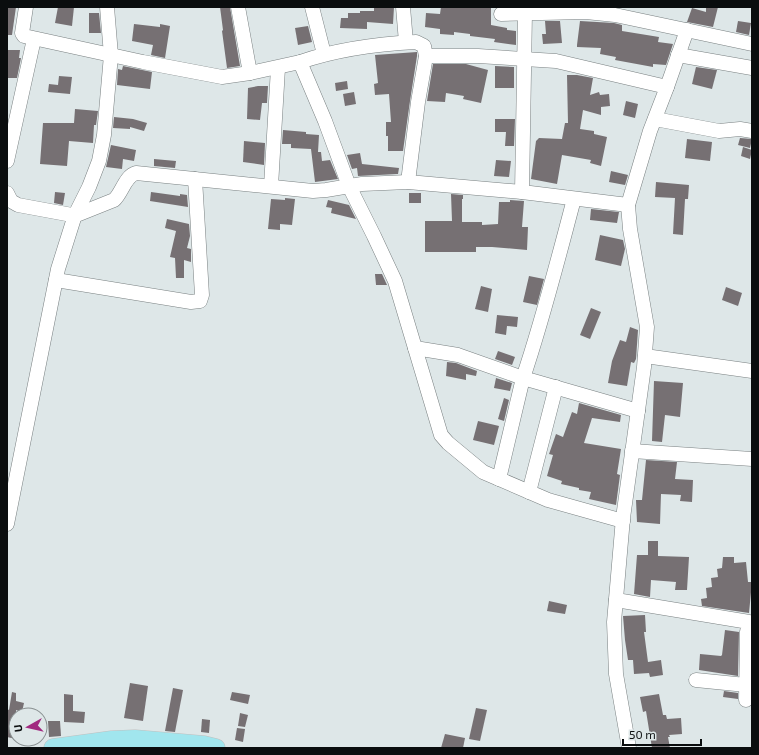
<svg xmlns="http://www.w3.org/2000/svg" width="759" height="755" font-family="'Exo 2',sans-serif">
	<rect width="100%" height="100%" fill="#dee7e8"/>
	<g fill="#767073">
		<path d="M7,7h9l-4,28h-5z"/>
		<path d="M58,7h16l-2,19 -17,-3z"/>
		<path d="M220,7h10l10,59 -13,2 -5,-37 1,-1z"/>
		<path d="M374,7h20l-1,17 -26,-2v7l-27,-1 1,-10h7v-5h12v-2h14z"/>
		<path d="M441,7h50v18l16,3v2l9,1v14l-22,-3 1,-3 -25,-3v-2l-16,-2v3l-14,-1v-5l-15,-2 1,-14 14,1z"/>
		<path d="M706,7h12l-5,20 -26,-5 5,-14 14,4z"/>
		<path d="M89,13h10l2,20h-12z"/>
		<path d="M545,21h15l2,22 -19,1 -1,-10h4z"/>
		<path d="M580,21l34,2 8,2v6l37,6 -1,5 15,2 -7,21 -13,-1v3l-38,-7 1,-3 -16,-3 1,-6 -24,-1v-2z"/>
		<path d="M738,21l13,2 -2,12 -13,-3z"/>
		<path d="M134,24l26,3v-3l10,2 -5,32 -14,-3 2,-10 -21,-4z"/>
		<path d="M308,26l4,16 -14,3 -3,-17z"/>
		<path d="M7,50h13l-1,8h2l-4,20h-10z"/>
		<path d="M417,52v4l-7,45 -7,50h-15v-15h-2v-14h5l-2,-28 -14,1 -1,-11 4,-1 -3,-28z"/>
		<path d="M433,64h33l22,6 -7,33 -18,-4 1,-3 -18,-3 -1,9 -18,-1z"/>
		<path d="M123,66l29,6 -2,17 -33,-4 1,-16 4,1z"/>
		<path d="M495,66l19,1v21h-19z"/>
		<path d="M696,67l21,3 -5,19 -20,-5z"/>
		<path d="M567,75h10l16,3 -3,17 9,-3 1,3 9,-1 1,12 -9,1v8l-18,-5 -3,19 14,2v3l13,3 -6,29 -11,-3 1,-3 -29,-5 -5,29 -26,-5 5,-38 3,-3 23,1 3,-16h3z"/>
		<path d="M59,76l13,1 -2,17 -22,-2 1,-8 9,1z"/>
		<path d="M347,81l1,8 -12,2 -1,-8z"/>
		<path d="M258,86h10l-1,17h-5l-2,17 -13,-1 1,-31z"/>
		<path d="M354,92l2,12 -11,2 -2,-12z"/>
		<path d="M626,101l12,3 -3,14 -12,-3z"/>
		<path d="M75,109l23,2 -2,14h-2l-1,18 -24,-2 -2,25 -27,-2 3,-41h31z"/>
		<path d="M114,117l19,2 14,4 -3,8 -14,-4v2l-17,-1z"/>
		<path d="M495,119h20l-1,27h-9l1,-14h-11z"/>
		<path d="M283,130l23,2v2l13,1 -1,17h3l1,9 8,-1 8,19 -23,3 -4,-33 -20,-1v-4h-9z"/>
		<path d="M740,138l12,1 -2,9 -12,-3z"/>
		<path d="M687,139l25,3 -2,19 -25,-3z"/>
		<path d="M244,141l21,2 -1,22 -21,-3z"/>
		<path d="M111,145l25,5 -2,11 -11,-2 -1,10 -16,-2z"/>
		<path d="M743,147l9,3 -2,9 -9,-3z"/>
		<path d="M360,153l2,11 37,4 -1,6 -40,2 -1,-8 -5,1 -5,-14z"/>
		<path d="M154,159l22,2 -1,7 -21,-2z"/>
		<path d="M496,160l15,1 -2,16 -15,-1z"/>
		<path d="M611,171l17,4 -3,10 -16,-3z"/>
		<path d="M656,182l33,3 -1,14h-3l-2,36 -10,-1 2,-36 -20,-1z"/>
		<path d="M55,192l10,1 -2,12 -9,-2z"/>
		<path d="M151,192l29,4v-2l7,1 1,12 -38,-6z"/>
		<rect x="409" y="193" width="12" height="10"/>
		<path d="M451,194l12,1v4h-1v23h20v3l16,-1 1,-22h11v-2l14,1 -2,26h6l-1,23 -35,-3h-16v5h-51v-31h27z"/>
		<path d="M285,198l10,1 -3,26 -12,-1v6l-12,-1 3,-30 14,1z"/>
		<path d="M328,200l21,5 7,14 -25,-6 1,-5 -6,-1z"/>
		<path d="M591,209l28,3 -2,11 -27,-3z"/>
		<path d="M167,219l22,5 1,12 -3,12 4,1v13l-7,-2v18h-8l-1,-20 -5,-1 6,-26 -11,-3z"/>
		<path d="M600,235l23,5 2,9 -4,17 -26,-6z"/>
		<path d="M375,274h7l5,11h-11z"/>
		<path d="M529,276l15,3 -7,26 -14,-3z"/>
		<path d="M481,286l11,3 -4,23 -13,-3z"/>
		<path d="M726,287l16,6 -4,13 -16,-6z"/>
		<path d="M591,308l10,4 -11,27 -10,-4z"/>
		<path d="M497,315l21,2 -1,10 -10,-1 -1,9 -11,-2z"/>
		<path d="M630,327l8,3 -2,29 -2,4 -3,-1 -4,24 -19,-3 4,-22 8,-21 6,2z"/>
		<path d="M498,351l17,6 -3,8 -17,-6z"/>
		<path d="M447,362l9,1 21,8 -1,5 -10,-2v6l-20,-4z"/>
		<path d="M496,378l16,5 -2,8 -16,-3z"/>
		<path d="M654,381l29,2 -3,34 -15,-2 -3,27 -10,-1z"/>
		<path d="M504,398l5,2 -5,21 -6,-2z"/>
		<path d="M579,403l42,12 -1,7 -28,-4 -8,25 37,6 -4,25 3,1 -4,30 -27,-6 2,-7 -12,-2v-2l-18,-4 1,-3 -15,-5 6,-21 -4,-1 7,-20 7,3 9,-25 5,2z"/>
		<path d="M478,421l21,5 -5,19 -21,-5z"/>
		<path d="M646,460l31,2 -2,17 18,1 -1,22 -12,-1 1,-6 -20,-1 -1,30 -23,-2 -1,-22h6z"/>
		<path d="M648,541h10v15l31,1 -2,33h-12l1,-8 -25,-2 -1,17 -16,-3 3,-39h11z"/>
		<path d="M723,557h11v6l12,-1 2,20h4l-3,31 -47,-7 -1,-7 6,-1 -1,-10 6,-1 -1,-9 7,-1 -1,-8 5,-1z"/>
		<path d="M549,601l18,4 -2,9 -18,-3z"/>
		<path d="M645,615l1,17h-2l4,30 13,-2 2,15 -13,2 -1,-4 -15,1 -1,-14h-5l-3,-20 -2,-24z"/>
		<path d="M725,630l14,2 -1,44 -39,-6 1,-16 21,2 1,-1z"/>
		<path d="M130,683l18,3 -5,35 -19,-3z"/>
		<path d="M173,688l10,2 -8,42 -10,-1z"/>
		<path d="M724,691l14,2v6l-15,-2z"/>
		<path d="M12,692l4,1v8l8,2 -2,9 -6,-2v29l-9,-2v-28l2,1z"/>
		<path d="M232,692l18,3 -2,9 -18,-4z"/>
		<path d="M64,694l9,1v16l12,1 -1,11 -20,-1z"/>
		<path d="M659,694l4,21h3l1,4 14,-1 1,16 -13,1 1,2h-2l2,11h-18l-6,-37 -3,1 -3,-15z"/>
		<path d="M476,708l11,2 -7,31 -11,-2z"/>
		<path d="M240,713l8,2 -3,12 -7,-1z"/>
		<path d="M202,719l8,1 -1,13 -8,-1z"/>
		<path d="M48,721h12l1,15 -12,1z"/>
		<path d="M237,728l8,1 -2,13 -8,-2z"/>
		<path d="M445,734l20,4 -2,10h-22z"/>
	</g>
	<g fill="none" stroke-linecap="round" stroke-linejoin="round">
		<defs>
			<g id="minor">
				<path d="M26,7l-4,26 2,3 119,26 79,15 28,-4 50,-11 25,59 24,65 25,50 21,45 46,154 7,8 35,29 65,28 75,21"/>
				<path d="M238,7l12,66"/>
				<path d="M312,7l12,47"/>
				<path d="M403,7l3,35"/>
				<path d="M501,14l85,-2 29,3 137,29"/>
				<path d="M678,55l74,13"/>
				<path d="M300,62c38,-13 76,-18 116,-20l8,4 2,10"/>
				<path d="M655,119l64,12 21,-2 12,2"/>
				<path d="M7,161l27,-122"/>
				<path d="M408,182l10,-80 8,-46h52l78,5 111,26"/>
				<path d="M271,186l7,-118"/>
				<path d="M522,192l3,-180"/>
				<path d="M7,193l4,8 7,4 54,10 7,-1 35,-14c8,-7 11,-24 22,-27l177,18 13,-1 36,-6 46,-2 114,10 106,13"/>
				<path d="M574,199c-16,60 -31,120 -51,179l115,33"/>
				<path d="M56,280l135,22 9,-1 2,-6 -7,-116"/>
				<path d="M415,348l43,7 65,23 -24,101"/>
				<path d="M645,356l107,15"/>
				<path d="M632,451l120,8"/>
				<path d="M529,492l27,-105"/>
				<path d="M7,524l51,-255 17,-54 14,-28 10,-26 5,-26 7,-80 -4,-48"/>
				<path d="M616,600l133,22 -2,10 -1,68"/>
				<path d="M696,680l50,5"/>
				<path d="M629,748l-13,-74 -2,-52 9,-104 21,-151 3,-40 -17,-98 -2,-24 22,-74 17,-44 20,-57"/>
			</g>
			<path id="major" d="M53,748l59,-8 23,-1 69,6 12,3"/>
		</defs>
		<use href="#minor" stroke="#7a8182" stroke-width="15"/>
		<use href="#major" stroke="#bfc0c0" stroke-width="19"/>
		<use href="#minor" stroke="#fff" stroke-width="14"/>
		<use href="#major" stroke="#a1e6ee" stroke-width="18"/>
	</g>
	<rect width="759" height="755" fill="none" stroke="#0a0d0e" stroke-width="16"/>
	<g transform="translate(28 727) rotate(262)"><circle r="19" fill="#dee7e8" stroke="#899091"/>
	<path d="M0-3L7 15L0 10L-7 15Z" fill="#a12980"/>
	<text y="-6" font-size="11" font-weight="bold" text-anchor="middle" fill="#0a0d0e">U</text>
	</g>
	<path d="M623 739v6h78v-6" fill="none" stroke="#0a0d0e" stroke-width="2"/>
	<text x="629" y="739" font-size="12" fill="#0a0d0e" stroke="#dee7e8" stroke-width="3" paint-order="stroke">50 m</text>
</svg>
